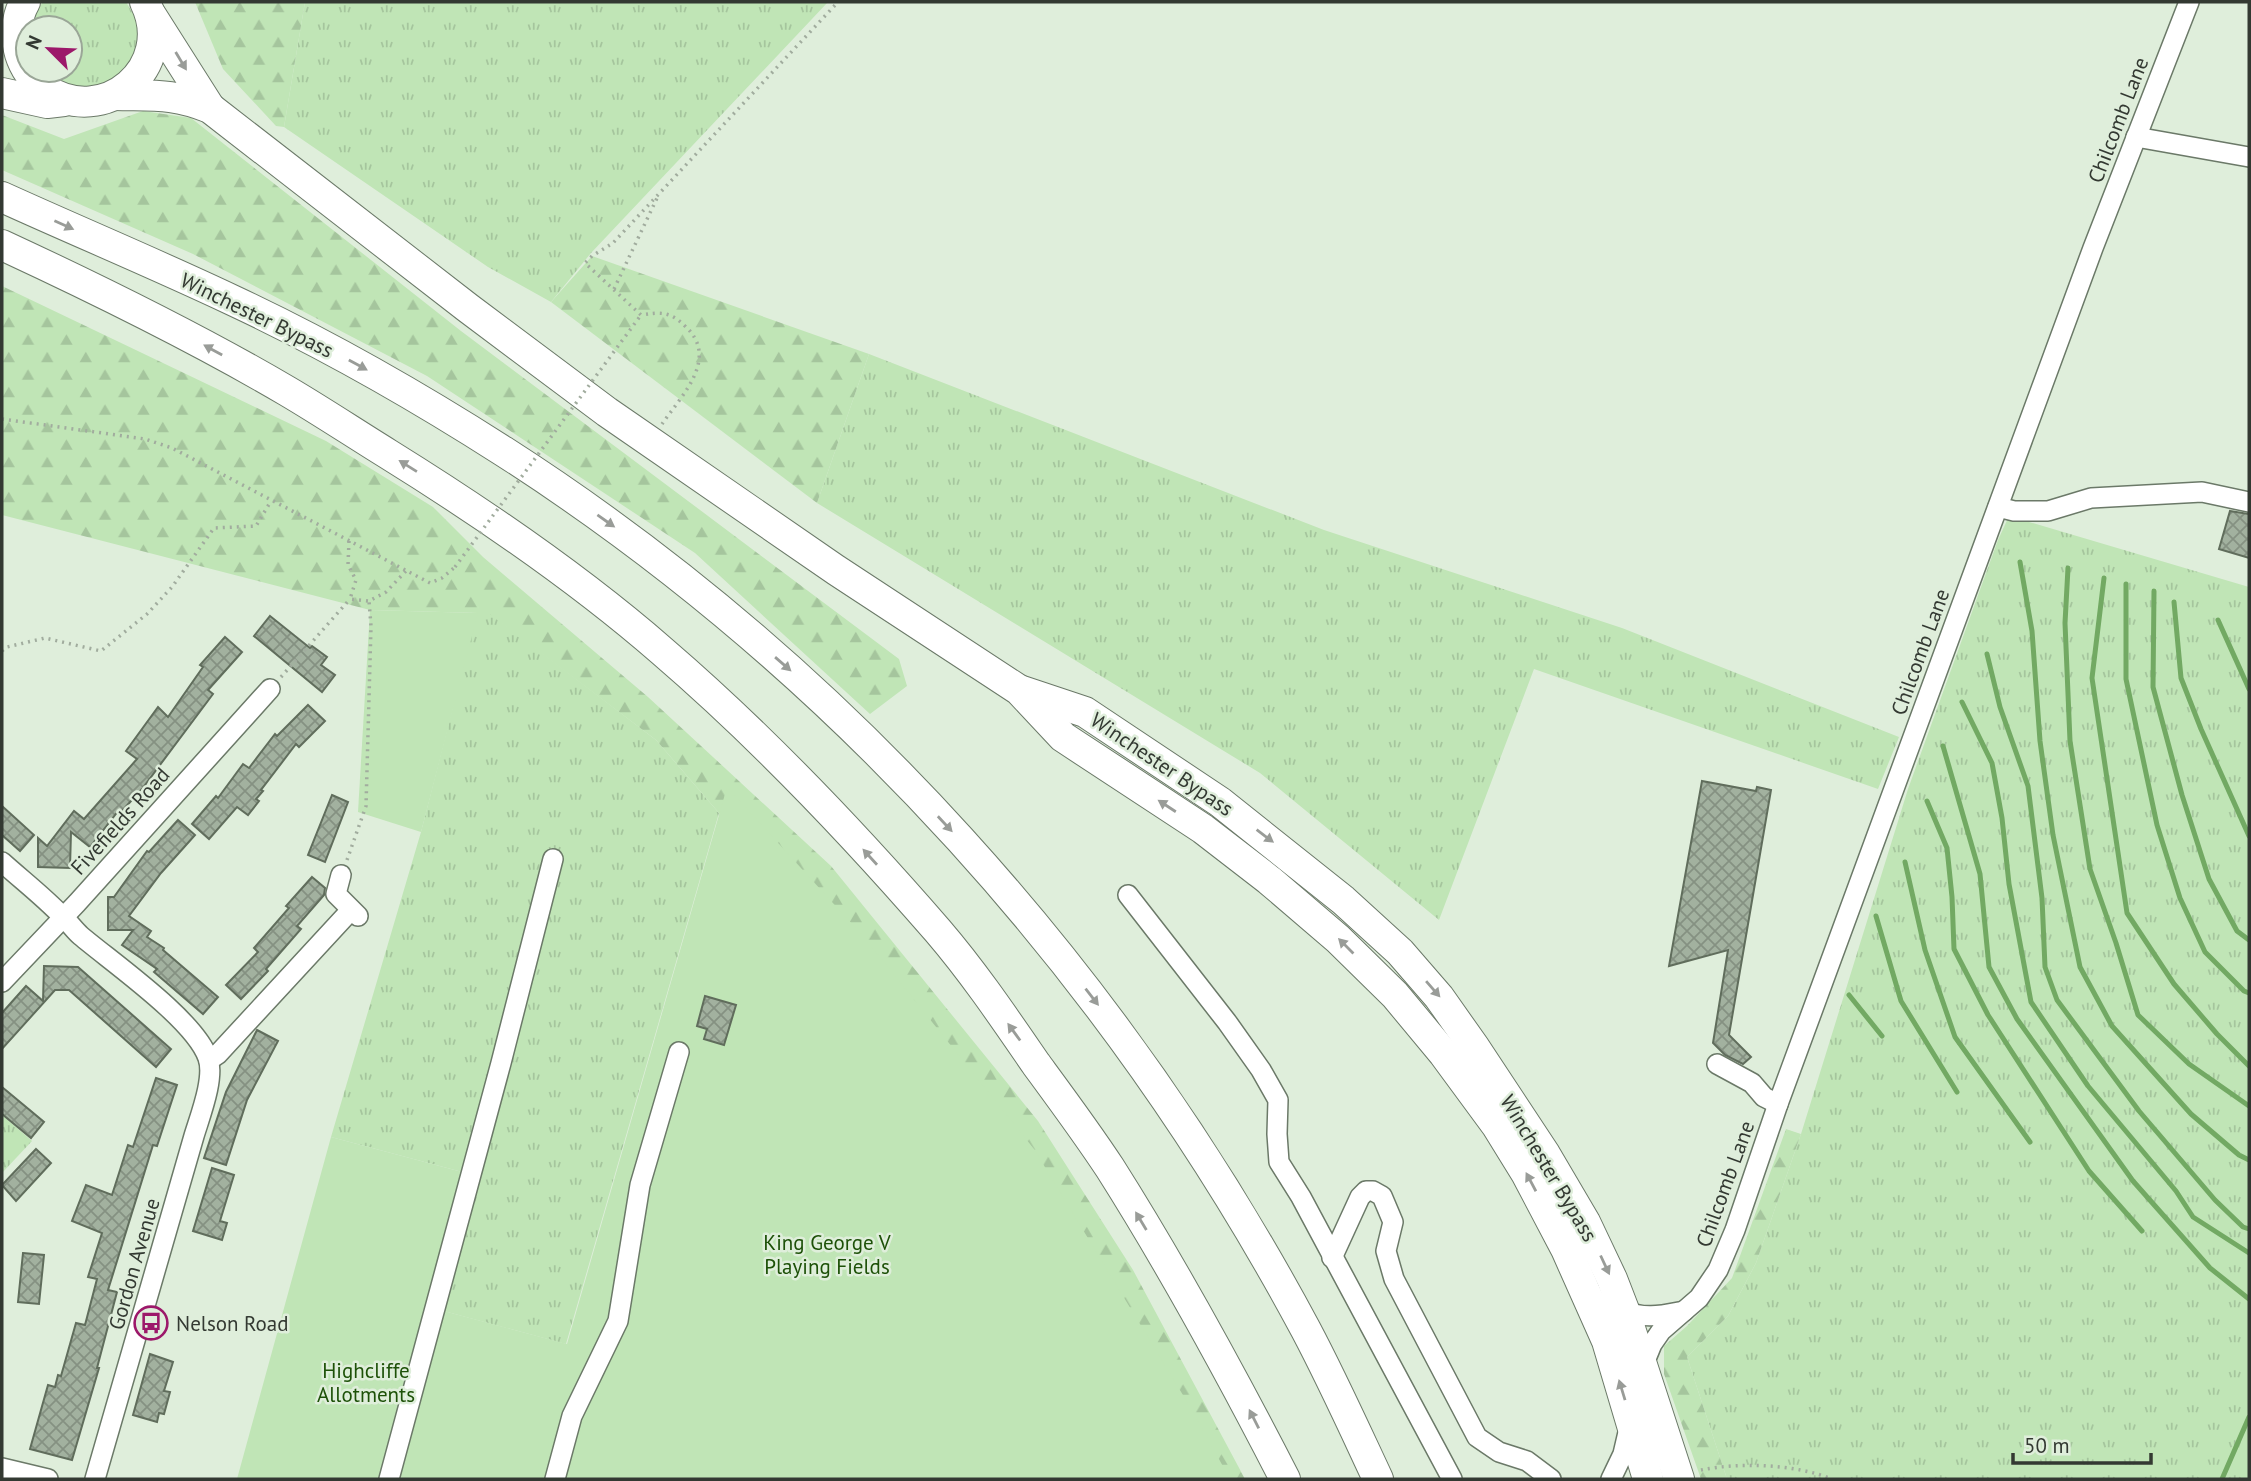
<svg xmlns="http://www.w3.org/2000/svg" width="2251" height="1481" font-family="'PT Sans',sans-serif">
	<defs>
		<pattern id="grass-tufts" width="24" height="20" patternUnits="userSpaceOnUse" patternTransform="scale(1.75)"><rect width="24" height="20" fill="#c0e5b6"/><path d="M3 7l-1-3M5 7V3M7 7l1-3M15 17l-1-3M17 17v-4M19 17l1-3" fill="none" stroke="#a5c59d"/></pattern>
		<pattern id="forest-firs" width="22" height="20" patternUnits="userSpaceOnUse" patternTransform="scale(1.75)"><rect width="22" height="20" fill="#c0e5b6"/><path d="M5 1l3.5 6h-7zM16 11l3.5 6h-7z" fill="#a5c59d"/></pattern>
		<pattern id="building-cross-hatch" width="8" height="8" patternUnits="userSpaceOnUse" patternTransform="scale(1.75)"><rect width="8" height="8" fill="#a2b19f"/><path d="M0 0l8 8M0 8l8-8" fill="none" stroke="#859182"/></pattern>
	</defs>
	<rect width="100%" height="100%" fill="#dfeedb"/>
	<g fill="url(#grass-tufts)">
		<path d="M43,2h83l11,18 2,18 -3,18 -23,27 -35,8 -36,-21h28v-42h-40l7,-18z"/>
		<path d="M305,2h523l-237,251 -40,49 -63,-35 -204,-140z"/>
		<path d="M869,354l455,176 298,98 277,109 -21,52 -344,-120 -95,251 -179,-147 -443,-270z"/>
		<path d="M2009,516l240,71v892h-522l-40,-122 41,-41 28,-53 45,-129 107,-345 90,-249z"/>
		<path d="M479,605l177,135 63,73 -153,531 -137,-37 37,-134 -135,-36 90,-305z"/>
		<path d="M2,1115l30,26 -30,32z"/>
	</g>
	<g fill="url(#forest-firs)">
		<path d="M195,2h110l-21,125 -8,-1 -53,-57z"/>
		<path d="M143,111l48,7 270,213 438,328 8,27 -37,28 -175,-161 -268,-177 -234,-122 -191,-84v-55l62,24z"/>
		<path d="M592,256l277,98 -52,149 -266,-201z"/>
		<path d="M2,286l324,155 107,66 50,50 165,140 183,169 207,255 95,149 112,209h-58l-432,-617 -36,-49 -63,-73 -177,-134 -1,7 -108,-3 -368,-95z"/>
		<path d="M1786,1129l15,5 -45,129 -28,53 -41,41 40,122h-26l-37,-105v-28l23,-20 45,-48z"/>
	</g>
	<g fill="#c0e5b6">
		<path d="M370,610l108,3 -57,219 -63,-20z"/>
		<path d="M727,787l136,149 171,213 155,256 41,74h-993l94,-342 135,36 -37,134 138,37z"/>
	</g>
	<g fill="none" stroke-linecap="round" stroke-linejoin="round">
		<g stroke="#72a963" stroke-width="5">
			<path d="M2020,562l12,69 8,110 13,94 27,132 32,59 79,88 48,41 10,5"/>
			<path d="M2068,568l-3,55 5,118 20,128 26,74 22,72 51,49 60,42"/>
			<path d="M2104,578l-12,100 35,235 47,71 43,50 32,32"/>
			<path d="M2126,584v95l31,146 23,73 25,54 39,39 5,2"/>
			<path d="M2154,591l-1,96 29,108 27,84 28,52 12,9"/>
			<path d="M2174,602l7,76 20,51 48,107"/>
			<path d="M2218,620l31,69"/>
			<path d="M1987,654l13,53 28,79 14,112 3,69 12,33 82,111 76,89 28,27 6,2"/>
			<path d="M1962,702l30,61 10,55 7,66 22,118 57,84 88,105 17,26 56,36"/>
			<path d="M1943,746l37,128 9,93 28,52 116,162 77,87 39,31"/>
			<path d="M1927,801l20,47 5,49 2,52 34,66 101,156 53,60"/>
			<path d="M1905,862l20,88 30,87 75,105"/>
			<path d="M1876,916l25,85 56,91"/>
			<path d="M1849,995l33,41"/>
			<path d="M2222,1479l27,-62"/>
		</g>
	</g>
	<g fill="url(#building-cross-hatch)" stroke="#606d5c" stroke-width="2">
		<path d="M2230,511l19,3v44l-30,-9z"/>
		<path d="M270,616l40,32 2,-2 15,11 -6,8 14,10 -13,17 -68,-56z"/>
		<path d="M225,637l17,15 -34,38 5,4 -71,95 -21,23 -2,-2 -29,37 -19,-15 -1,36 -32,-1v-29l9,8 27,-35 10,8 53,-60 -11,-8 32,-44 10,10 35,-50 -3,-2z"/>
		<path d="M308,705l17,16 -26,26 -3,-3 -35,46 2,1 -7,8 3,2 -11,14 -11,-8 -28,32 -17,-15 24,-28 2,2 25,-34 6,4 26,-34 2,2z"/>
		<path d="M1702,781l54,10 1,-4 14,3 -42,245 22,22 -8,7 -18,-9 -12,-12 15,-93 -59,16z"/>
		<path d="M332,795l16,7 -23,60 -17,-7z"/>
		<path d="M2,806l32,29 -14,16 -18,-16z"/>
		<path d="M178,820l17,15 -34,38 -32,43 22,15 -4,6 17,11 -1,2 55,47 -15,17 -49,-42 3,-3 -35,-24 11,-15h-25v-33h6l33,-46 2,1z"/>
		<path d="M312,877l13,11 -1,7 -27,31 4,3 -35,40 2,2 -27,28 -15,-14 32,-33 -4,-4 35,-40 -3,-2z"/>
		<path d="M44,966l34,1 93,82 -15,18 -87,-77h-14l-53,59v-36l24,-27 17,15z"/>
		<path d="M705,996l31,9 -12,40 -20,-6 3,-10 -10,-3z"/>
		<path d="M257,1030l21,11 -31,59 -21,65 -22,-7 22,-66z"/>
		<path d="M156,1078l21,7 -20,61 -4,-1 -45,145 9,2 -20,76h2l-27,92 -42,-11 18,-64 7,2 3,-12 3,1 15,-53 9,2 12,-46 -9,-2 14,-44 -30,-12 14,-36 26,10 16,-50 5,2z"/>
		<path d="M2,1087l42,35 -13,16 -29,-24z"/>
		<path d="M36,1149l15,14 -35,38 -14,-16z"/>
		<path d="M212,1168l22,7 -14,46 7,2 -5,17 -29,-9z"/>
		<path d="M23,1253l21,2 -5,49 -21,-2z"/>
		<path d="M150,1354l23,8 -9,29 6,1 -6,22 -5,-1 -2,9 -24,-7z"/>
	</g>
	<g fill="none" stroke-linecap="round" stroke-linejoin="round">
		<defs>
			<g id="minor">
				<path d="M2136,137l113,20"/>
				<path d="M1998,507l16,4h34l43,-13 111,-6 47,10"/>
				<path d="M2,862c20,18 42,35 60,54 7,6 12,14 19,20 32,27 114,84 127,122 7,20 -8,58 -14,78l-99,343"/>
				<path d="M341,875l-5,19 22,22"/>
				<path d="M1128,895l99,127 34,48 17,30 -1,34 2,28 22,35 151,282"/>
				<path d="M2,982l75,-79 193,-214"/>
				<path d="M209,1060l9,-6 133,-144"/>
				<path d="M1717,1064l35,19 12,14 14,7"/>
				<path d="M1332,1258l28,-61 6,-6h7l9,5 11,26 -7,29 8,28 83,158 22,15 28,9 24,18"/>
				<path d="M1624,1310c20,10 39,5 60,1"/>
				<path d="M1643,1366l9,-22 9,-13 38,-33 19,-28 17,-40 43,-126 315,-856 96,-246"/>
				<path d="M2,1468l46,11"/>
				<path d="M389,1479l112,-416 52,-204"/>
				<path d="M555,1479l17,-63 46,-95 22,-136 39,-133"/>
				<path d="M1611,1479l12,-25 7,-30"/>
			</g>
			<g id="highway">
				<path d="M25,2c-9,15 -10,35 -5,52 4,13 13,27 25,35 59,40 132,-22 100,-87"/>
				<path d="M151,15l59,93"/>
				<path d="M2,93l45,10 17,-2"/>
				<path d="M115,95c38,1 58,-2 95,13l258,200 139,104 229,158 183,120 44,47 140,92 66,51 69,59 57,56 49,59 53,72 29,47 40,76 41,92 41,138"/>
				<path d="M2,197c77,35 154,67 230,103 94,44 185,96 271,151 338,217 614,526 803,879 26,49 49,100 72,149"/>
				<path d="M2,245c97,45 193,92 285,146 34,20 67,42 101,63 95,59 189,123 274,197 99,85 191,182 276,280 36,42 67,88 98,133 25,34 51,69 74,104 64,101 121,206 175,311"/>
				<path d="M1022,691l63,21 135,90 123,98 57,52 39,45 36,51 70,106 40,68 27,57 12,31 55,169"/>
			</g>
		</defs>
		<use href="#minor" stroke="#6b7968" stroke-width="22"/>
		<use href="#highway" stroke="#6b7968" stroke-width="32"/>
		<g stroke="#a1ac9e" stroke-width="3.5" stroke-dasharray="2 5" stroke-linecap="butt">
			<path d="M614,289l44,-93"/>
			<path d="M2,419l143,20 27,9 258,135 12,-5 13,-11"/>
			<path d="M662,424c20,-29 58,-66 23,-98 -15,-15 -25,-14 -44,-11l-56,-52 7,-7 21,-13 225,-241"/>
			<path d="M349,541l-1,24 8,15 -6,19 19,2 17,-9 20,-21"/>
			<path d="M2,651l5,-4 38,-9 56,13 46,-37 25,-27 42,-59 42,-2 15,-25"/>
			<path d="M281,677l69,-78"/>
			<path d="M347,860l19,-54 5,-180 -2,-25"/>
			<path d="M1701,1470c40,-8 93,-6 131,9"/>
		</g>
		<use href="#minor" stroke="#fff" stroke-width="19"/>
		<use href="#highway" stroke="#fff" stroke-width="30"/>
		<path stroke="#a1ac9e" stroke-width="3.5" stroke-dasharray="2 5" stroke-linecap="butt" d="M455,567l186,-252"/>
	</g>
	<defs><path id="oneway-solid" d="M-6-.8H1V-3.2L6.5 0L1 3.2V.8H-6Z" transform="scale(1.75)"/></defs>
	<g fill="#999c98">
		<use href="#oneway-solid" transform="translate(181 61) rotate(59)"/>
		<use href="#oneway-solid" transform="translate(64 225) rotate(24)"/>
		<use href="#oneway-solid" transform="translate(213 350) rotate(-151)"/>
		<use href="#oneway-solid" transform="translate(358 365) rotate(29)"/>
		<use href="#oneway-solid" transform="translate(408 466) rotate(-148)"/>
		<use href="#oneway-solid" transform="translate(606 521) rotate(35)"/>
		<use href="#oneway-solid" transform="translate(783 664) rotate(41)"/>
		<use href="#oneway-solid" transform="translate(1167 806) rotate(-147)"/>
		<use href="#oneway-solid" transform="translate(945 824) rotate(47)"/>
		<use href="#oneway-solid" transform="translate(1265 836) rotate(37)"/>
		<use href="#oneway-solid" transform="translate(870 857) rotate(-132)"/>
		<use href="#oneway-solid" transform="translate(1346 946) rotate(-135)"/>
		<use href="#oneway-solid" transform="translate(1433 989) rotate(49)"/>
		<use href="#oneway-solid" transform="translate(1092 997) rotate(52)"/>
		<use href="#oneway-solid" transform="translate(1014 1032) rotate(-126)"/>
		<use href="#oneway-solid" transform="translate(1531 1182) rotate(-118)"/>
		<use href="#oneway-solid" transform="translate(1141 1221) rotate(-121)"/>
		<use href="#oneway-solid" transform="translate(1605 1265) rotate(65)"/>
		<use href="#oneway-solid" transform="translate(1622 1390) rotate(-107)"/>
		<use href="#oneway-solid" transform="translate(1254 1419) rotate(-117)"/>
	</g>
	<defs>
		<symbol id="bus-ring" viewBox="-11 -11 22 22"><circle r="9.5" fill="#dfeedb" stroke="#9c186a" stroke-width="1.5"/><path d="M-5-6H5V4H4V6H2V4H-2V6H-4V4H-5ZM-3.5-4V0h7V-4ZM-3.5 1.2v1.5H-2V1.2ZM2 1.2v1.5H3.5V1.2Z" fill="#9c186a"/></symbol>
	</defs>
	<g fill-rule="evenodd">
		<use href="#bus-ring" x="132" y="1304" width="38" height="38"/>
	</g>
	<g text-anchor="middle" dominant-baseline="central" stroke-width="5" stroke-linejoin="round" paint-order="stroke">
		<g font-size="21" fill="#333932" stroke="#dfeedb">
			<text transform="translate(2118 120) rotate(-69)">Chilcomb Lane</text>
			<text transform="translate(257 315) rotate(26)">Winchester Bypass</text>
			<text transform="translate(1920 652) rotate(-70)">Chilcomb Lane</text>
			<text transform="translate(1162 764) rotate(34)">Winchester Bypass</text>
			<text transform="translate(120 821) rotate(-48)">Fivefields Road</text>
			<text transform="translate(1549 1168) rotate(59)">Winchester Bypass</text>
			<text transform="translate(1725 1184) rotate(-70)">Chilcomb Lane</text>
			<text transform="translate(134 1264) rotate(-74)">Gordon Avenue</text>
		</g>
		<g font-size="21" fill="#1d5108" stroke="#dfeedb">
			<text x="827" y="1242">King George V<tspan x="827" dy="24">Playing Fields</tspan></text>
			<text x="366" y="1370">Highcliffe<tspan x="366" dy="24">Allotments</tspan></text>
		</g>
		<g font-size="21" fill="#333932" stroke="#dfeedb" text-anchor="start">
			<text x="176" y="1323">Nelson Road</text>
		</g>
	</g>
	<rect width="2251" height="1481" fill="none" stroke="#333932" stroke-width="7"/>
	<g transform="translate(49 49) rotate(294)"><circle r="33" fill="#dfeedb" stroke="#9aa697" stroke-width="2"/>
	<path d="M0-5L12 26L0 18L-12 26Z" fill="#9c186a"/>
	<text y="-10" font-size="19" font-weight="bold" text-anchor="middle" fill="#333932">N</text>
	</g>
	<path d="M2013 1453v10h138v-10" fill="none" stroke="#333932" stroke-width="3.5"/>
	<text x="2024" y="1453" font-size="21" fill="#333932" stroke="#dfeedb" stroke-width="5" paint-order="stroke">50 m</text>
</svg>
